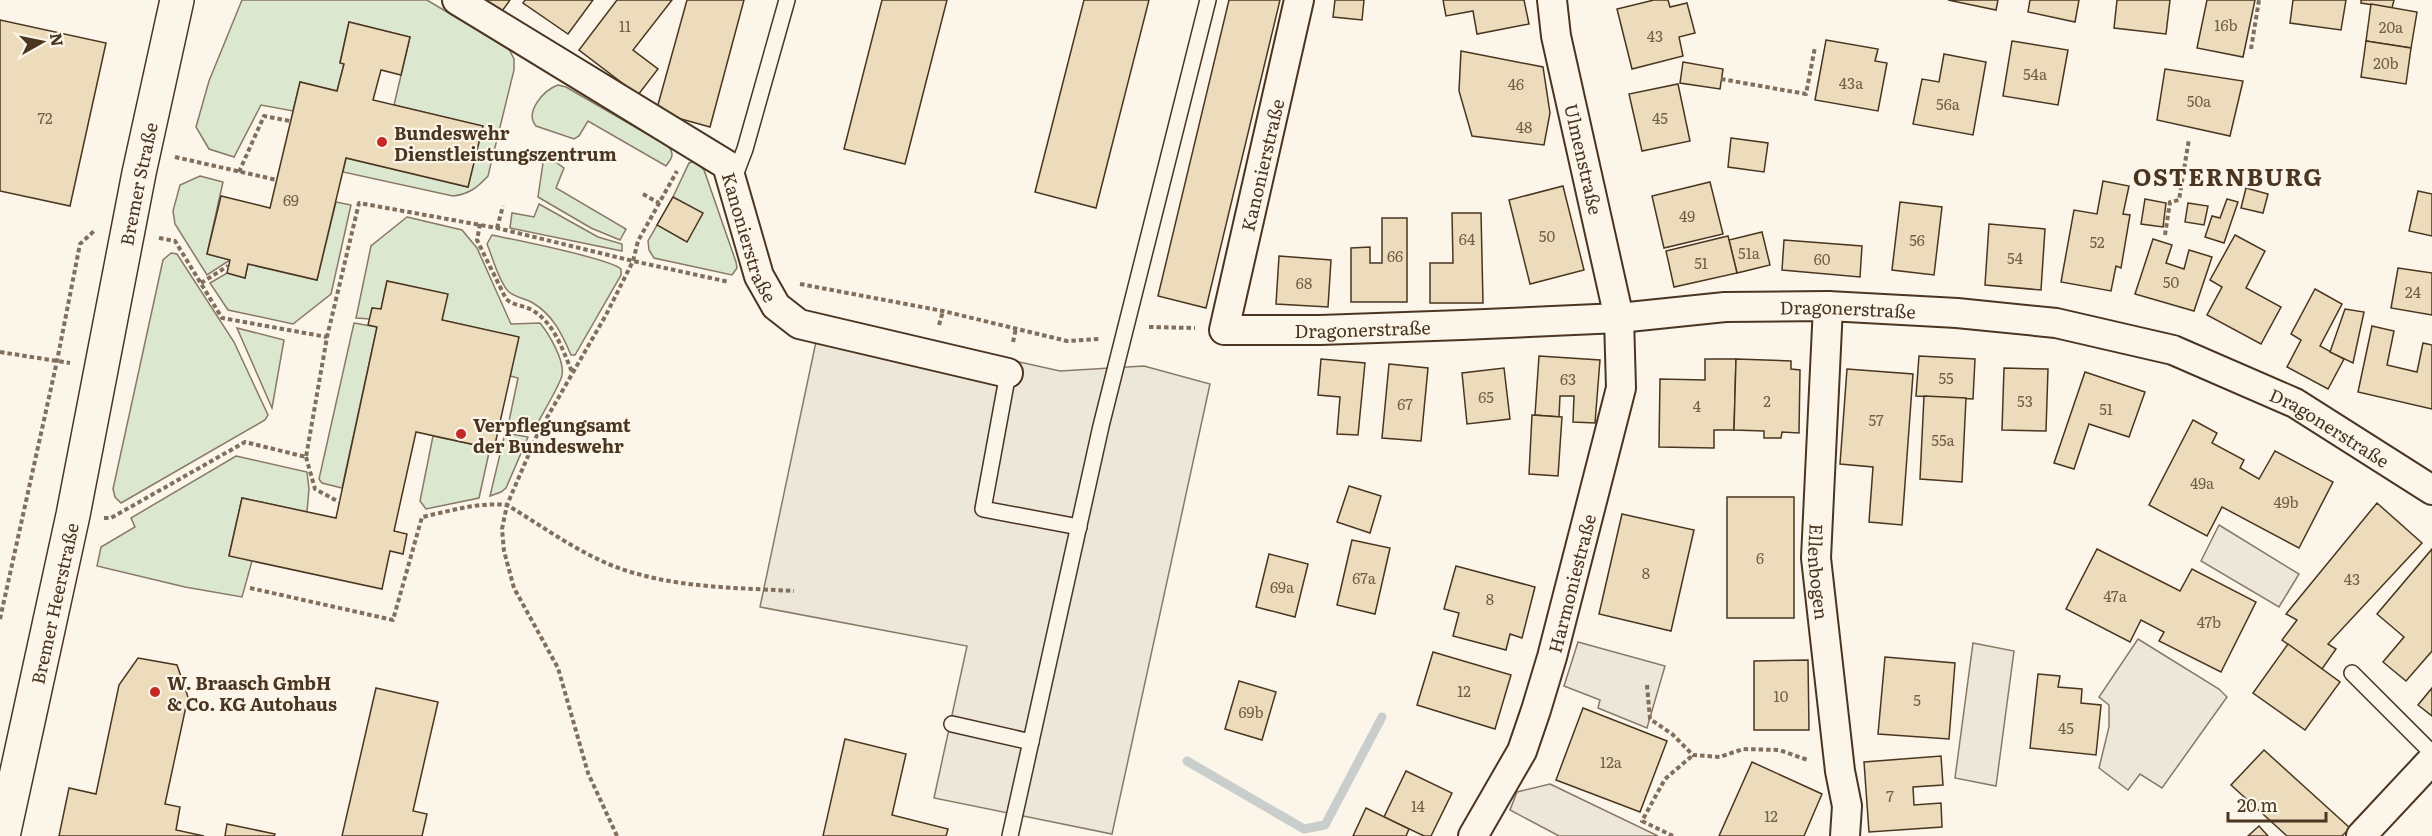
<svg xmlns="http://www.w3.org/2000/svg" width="2432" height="836" font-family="Literata,serif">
	<rect width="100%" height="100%" fill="#fbf6e9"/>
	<g fill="#dce7d0" stroke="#887966" stroke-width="1.5">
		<path d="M242,0h185l82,49 5,10v11l-26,106c-11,12 -19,18 -35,20l-110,-24 3,-14 122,29 14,-61 -88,-21 16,-68 -61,-15 -9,40 4,2 -7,27 -37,-9 -7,29 -32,-6 -27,52 -25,-8 -13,-22 13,-46z"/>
		<path d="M558,85l8,2 102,59c7,8 4,12 -2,20l-78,-45 -9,15 -5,3 -38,-13c-12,-14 8,-36 22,-41z"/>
		<path d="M528,151l19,5 17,12 -8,20 70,41 -6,11 -29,-12 -53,-31 5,-34 -19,-7z"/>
		<path d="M696,161l8,9 32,92 1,6 -5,7 -78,-17 -5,-8 -1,-9 25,-44 16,-34z"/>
		<path d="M200,176l23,6 -16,72 23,6 -23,15 -32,-51 -2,-13 7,-26z"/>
		<path d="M336,202l15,3 -20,89 -38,30 -65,-14 -18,-27 17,-10 18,5 3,-14 69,16z"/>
		<path d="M539,204l59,33 24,7v7l-112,-23 2,-15 22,4z"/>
		<path d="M407,217l55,13 15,18 34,76 29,-1c9,11 25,38 22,52 -1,9 -23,44 -28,55l-26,-4 10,-48 -8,-2 8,-39 -76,-17 5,-26 -60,-13 -6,28 -9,-1 -2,11 -14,-1 15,-72z"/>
		<path d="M492,235c23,5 117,23 129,34v6l-46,80h-4c-9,-21 -18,-40 -38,-52 -8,-5 -18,-5 -25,-12 -10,-11 -15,-33 -21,-47z"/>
		<path d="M171,253l6,1 57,88 34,73 -3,5 -144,83 -6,-6 -2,-8 50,-229z"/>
		<path d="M354,323l23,4 -35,161 -20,-5 -3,-4z"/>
		<path d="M237,328l47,12 -12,68z"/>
		<path d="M505,433l23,4 -22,51 -5,4 -11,4z"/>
		<path d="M433,436l57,12 -11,50 -53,11 -6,-8z"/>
		<path d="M236,456l71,16 2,17 -2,23 -65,-14 -13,57 23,6 -10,36 -57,-10 -88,-21 4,-19 34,-20 -4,-9z"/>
	</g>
	<g fill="#ede7d9" stroke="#887966" stroke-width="1.5">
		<path d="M821,318l239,53 84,-5 66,18 -98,450 -178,-36 33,-152 -207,-39z"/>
		<path d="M2219,525l80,49 -20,33 -78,-46z"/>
		<path d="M2138,639l81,50 8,8 -65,91 -22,-14 -12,16 -29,-22 10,-41v-22l-10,-8z"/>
		<path d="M1578,642l87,24 -18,62 -49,-20 2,-8 -36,-14z"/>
		<path d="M1973,643l41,8 -18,135 -41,-8z"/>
		<path d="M1550,784l108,52h-99l-49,-26 7,-18z"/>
	</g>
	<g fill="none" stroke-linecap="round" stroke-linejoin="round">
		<path stroke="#c9cecd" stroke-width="9" d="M1187,761l117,68 21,-4 57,-108"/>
	</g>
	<g fill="#ecdcbc" stroke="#4a3520" stroke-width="1.5">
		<path d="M481,0h29l-10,14z"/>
		<path d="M525,0h68l-25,34 -45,-31z"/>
		<path d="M617,0h55l-39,50 25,19 -20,26 -59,-45z"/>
		<path d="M687,0h57l-34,127 -54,-15z"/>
		<path d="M882,0h65l-42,164 -61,-15z"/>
		<path d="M1084,0h65l-53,208 -61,-16z"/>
		<path d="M1229,0h51l-74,308 -48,-12z"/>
		<path d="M1335,0h29l-2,20 -29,-3z"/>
		<path d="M1443,0h81l5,24 -52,10 -4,-23 -27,5z"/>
		<path d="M1654,0h14l2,7 17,-4 8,30 -16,4 4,19 -51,13 -15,-60z"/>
		<path d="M1948,0h50l-2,10z"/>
		<path d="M2030,0h49l-4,22 -47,-10z"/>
		<path d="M2117,0h53l-4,34 -52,-6z"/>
		<path d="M2207,0h48l-12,57 -46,-9z"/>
		<path d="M2293,0h53l-5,30 -51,-7z"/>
		<path d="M2361,0h33l-2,8 -31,-5z"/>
		<path d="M2371,4l46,8 -6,36 -45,-7z"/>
		<path d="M0,20l106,23 -36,163 -70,-15z"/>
		<path d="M349,22l61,15 -9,38 -20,-5 -8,30 110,26 -15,61 -122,-29 -29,122 -69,-16 -3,14 -18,-5 3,-13 -23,-6 14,-58 49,12 30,-126 37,9 7,-27 -4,-1z"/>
		<path d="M1826,40l52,9 -3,12 12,2 -9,48 -63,-11z"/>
		<path d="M2012,41l56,9 -10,55 -55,-9z"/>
		<path d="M2366,41l45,7 -5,36 -45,-7z"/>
		<path d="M1461,51l82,16 7,46 -6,32 -72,-9 -13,-45z"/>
		<path d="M1944,54l42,8 -13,73 -60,-11 9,-45 17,3z"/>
		<path d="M1683,62l40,7 -3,20 -40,-6z"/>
		<path d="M2165,69l78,12 -13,55 -73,-16z"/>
		<path d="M1678,84l12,57 -48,10 -13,-57z"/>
		<path d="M1731,138l37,5 -4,29 -36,-5z"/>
		<path d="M2103,181l26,5 -6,28 7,1 -9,53 -5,-2 -5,25 -50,-9 13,-72 23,4z"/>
		<path d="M1710,182l13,52 -59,14 -12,-52z"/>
		<path d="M1563,186l21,84 -54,14 -21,-84z"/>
		<path d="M2246,188l22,6 -5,19 -22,-5z"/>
		<path d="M2418,191l14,3v42l-23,-5z"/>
		<path d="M673,197l30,16 -16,29 -30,-17z"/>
		<path d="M2145,199l21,4 -3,24 -22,-3z"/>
		<path d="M2227,199l11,3 -14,41 -19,-6 7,-21 8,2z"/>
		<path d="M1900,202l42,5 -8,68 -42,-5z"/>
		<path d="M2188,203l20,3 -4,19 -19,-3z"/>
		<path d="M1452,213h29l2,90h-53v-40h23z"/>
		<path d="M1382,218h25v84h-56v-54l19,-1v16h12z"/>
		<path d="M1989,224l56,5 -4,61 -56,-5z"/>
		<path d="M1762,232l8,33 -33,8 -8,-33z"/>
		<path d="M2235,235l30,16 -19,37 35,19 -20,37 -54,-29 15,-28 -12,-7z"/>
		<path d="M1728,236l9,37 -63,14 -8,-36z"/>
		<path d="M2153,239l19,6 -6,18 18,6 5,-19 23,7 -18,54 -59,-17z"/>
		<path d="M1784,240l78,6 -2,31 -78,-7z"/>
		<path d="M1279,256l52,4 -3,47 -52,-3z"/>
		<path d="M2398,268l34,5v42l-41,-7z"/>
		<path d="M387,281l61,13 -6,26 77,17 -25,112 -78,-17 -22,99 13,3 -4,20 -13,-3 -8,38 -153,-33 13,-58 94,20 41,-191 -9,-2 4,-17 9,1z"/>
		<path d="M2315,289l27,15 -22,42 24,13 -16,30 -41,-22 14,-27 -10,-6z"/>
		<path d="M2345,309l19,3 -11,51 -23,-11z"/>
		<path d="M2372,326l22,5 -7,34 30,7 6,-29 9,2v64l-74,-17z"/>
		<path d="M1539,356l61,4 -5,63 -22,-1 1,-26h-14l-1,21 -24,-2z"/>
		<path d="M1919,356l56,3 -2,40 -57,-3z"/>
		<path d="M1321,359l44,4 -7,72 -21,-1 3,-37 -22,-2z"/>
		<path d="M1705,359h31l-2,71h-20v18l-55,-1 1,-68 45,1z"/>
		<path d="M1736,359l55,2v8l9,1 -1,63 -17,-1 -1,6h-17v-7l-30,-1z"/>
		<path d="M1389,364l39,4 -7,73 -39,-3z"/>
		<path d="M1504,368l6,51 -43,5 -5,-51z"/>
		<path d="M2004,368l44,1 -2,62 -44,-1z"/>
		<path d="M1847,369l66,5 -11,151 -33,-3 4,-55 -33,-3z"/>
		<path d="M2085,372l60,20 -16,45 -40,-13 -15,45 -20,-6z"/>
		<path d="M1924,396l42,2 -4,84 -42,-3z"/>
		<path d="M1532,415l30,2 -4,59 -29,-2z"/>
		<path d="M2193,420l24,13 -5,10 32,17 -4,8 19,11 16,-28 58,31 -34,66 -77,-41 -15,29 -58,-31z"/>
		<path d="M1349,486l32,10 -11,37 -33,-11z"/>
		<rect x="1727" y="497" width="67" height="121"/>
		<path d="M2377,503l45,40 -94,101 8,5 -14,20 -40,-29 15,-20 -11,-6z"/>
		<path d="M1622,514l72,16 -23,101 -72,-17z"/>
		<path d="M1352,540l38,8 -15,66 -38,-9z"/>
		<path d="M2097,549l83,42 12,-22 64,33 -35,70 -62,-31 5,-9 -23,-12 -11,22 -64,-33z"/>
		<path d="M2432,549v102l-26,30 -23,-19 21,-25 -27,-23z"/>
		<path d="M1269,554l39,10 -13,53 -39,-10z"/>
		<path d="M1456,566l79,21 -13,51 -12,-4 -4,16 -53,-14 6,-23 -15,-4z"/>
		<path d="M2288,644l52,38 -35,48 -52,-37z"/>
		<path d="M1433,652l78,23 -16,54 -78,-24z"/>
		<path d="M1885,657l70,6 -6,76 -71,-5z"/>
		<path d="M138,658l39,7 11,32 -23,107 15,3 -4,23 28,6h-145l10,-48 27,6 23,-109z"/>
		<path d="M1808,660l1,70h-55v-69z"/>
		<path d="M2038,674l22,2 -2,11 24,2 -1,14 20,2 -5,50 -66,-7z"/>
		<path d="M1239,681l37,11 -14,48 -37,-11z"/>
		<path d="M376,688l62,14 -25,109 14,3 -5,22h-80z"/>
		<path d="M2432,688v28l-14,-11z"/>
		<path d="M1583,708l84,33 -27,71 -84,-32z"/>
		<path d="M845,739l61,15 -14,61 56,14 -2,7h-123z"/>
		<path d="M2264,750l86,78 -8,8h-55l-56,-51z"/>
		<path d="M1941,756l2,29 -30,2 1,18 27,-2 1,24 -73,5 -5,-70z"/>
		<path d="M1752,762l70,32 -18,42h-85z"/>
		<path d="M1406,771l46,22 -21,43h-7l-40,-19z"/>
		<path d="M1366,808l43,21 -3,7h-53z"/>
		<path d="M227,824l48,10 -1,2h-49z"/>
		<path d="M2259,826l9,10h-20z"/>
	</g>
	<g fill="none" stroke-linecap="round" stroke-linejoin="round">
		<defs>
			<g id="service">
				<path d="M734,178l11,-29 42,-149"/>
				<path d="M1008,373l-25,136 96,18"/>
				<path d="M2352,673l80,80"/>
				<path d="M952,724l79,18"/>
				<path d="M1010,836l91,-410 107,-426"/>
			</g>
			<g id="minor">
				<path id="s1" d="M457,0l270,165 32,111 17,30 23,18 209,49"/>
				<path id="s2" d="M1299,0l-75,330h96l142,-5 157,-7 106,-11 103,-1 129,7 99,10 117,27 122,53 137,87"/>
				<path id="s3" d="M1828,306l-12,252 24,213 7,35 -2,30"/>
				<path id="s4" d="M1473,836l49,-85 14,-41 16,-53 69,-269 -2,-70 -63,-282 -4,-36"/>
				<path d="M2361,836l71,-76"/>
			</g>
			<g id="tertiary">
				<path id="s5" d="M3,836l70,-321 66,-342 38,-173"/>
			</g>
		</defs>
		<use href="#service" stroke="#4a3520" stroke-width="18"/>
		<use href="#minor" stroke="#4a3520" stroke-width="32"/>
		<use href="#tertiary" stroke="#4a3520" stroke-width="36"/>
		<g stroke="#7f6f5c" stroke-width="4" stroke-dasharray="4.5 3" stroke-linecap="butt">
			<path d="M2251,49l8,-49"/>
			<path d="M1721,79l85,15 9,-47"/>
			<path d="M175,157l102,23"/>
			<path d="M239,172l25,-56 26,5"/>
			<path d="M643,194l16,9"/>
			<path d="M480,224l-3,16 29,59c8,7 17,6 26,11 22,13 30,38 40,62"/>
			<path d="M497,228l6,-22"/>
			<path d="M2165,235l5,-33 9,-2 10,-61"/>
			<path d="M159,238l16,3 47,77 105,19"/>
			<path d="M201,283l27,-17"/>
			<path d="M800,284l143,27 124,30 32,-2"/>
			<path d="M939,325l4,-14"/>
			<path d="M1149,327l46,1"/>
			<path d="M1013,342l3,-14"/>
			<path d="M0,352l70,11"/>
			<path d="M306,457l9,32 24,13"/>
			<path d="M104,518h7l134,-76 61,15 21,-120 32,-134 138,25 136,33 96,21"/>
			<path d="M250,588l143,32 29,-103c28,-6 56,-15 85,-12 42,25 83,57 131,69 49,14 105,14 156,17"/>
			<path d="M0,619l57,-258 23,-117 14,-13"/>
			<path d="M1647,685l3,34 22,15 21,21 27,2 23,-8 36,1 29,10"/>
			<path d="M617,836l-29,-63 -30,-105 -44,-80 -10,-37 -2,-22 5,-24 30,-70 69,-120 27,-54 5,-20 39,-70"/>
			<path d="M1673,836l-31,-15 23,-42 28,-24"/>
		</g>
		<use href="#service" stroke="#fbf6e9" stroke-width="15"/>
		<use href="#minor" stroke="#fbf6e9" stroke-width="28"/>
		<use href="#tertiary" stroke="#fbf6e9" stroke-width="33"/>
	</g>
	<g fill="#c62828" stroke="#fbf6e9" stroke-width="2">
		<circle cx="382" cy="142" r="6"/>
		<circle cx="461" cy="434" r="6"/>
		<circle cx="155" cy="692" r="6"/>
	</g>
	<g text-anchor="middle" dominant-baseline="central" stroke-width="4.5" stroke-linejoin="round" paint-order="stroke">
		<g font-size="15" fill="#725f47">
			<text x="2226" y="24">16b</text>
			<text x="625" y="25">11</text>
			<text x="2391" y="26">20a</text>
			<text x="1655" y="35">43</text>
			<text x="2386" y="62">20b</text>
			<text x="2035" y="73">54a</text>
			<text x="1851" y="82">43a</text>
			<text x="1516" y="83">46</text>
			<text x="2199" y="100">50a</text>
			<text x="1948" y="103">56a</text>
			<text x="45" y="117">72</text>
			<text x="1660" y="117">45</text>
			<text x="1524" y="126">48</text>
			<text x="291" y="199">69</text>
			<text x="1687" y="215">49</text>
			<text x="1547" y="235">50</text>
			<text x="1467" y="238">64</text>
			<text x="1917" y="239">56</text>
			<text x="2097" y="241">52</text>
			<text x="1749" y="252">51a</text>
			<text x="1395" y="255">66</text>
			<text x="2015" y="257">54</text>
			<text x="1822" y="258">60</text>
			<text x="1701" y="262">51</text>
			<text x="2171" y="281">50</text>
			<text x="1304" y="282">68</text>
			<text x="2413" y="291">24</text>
			<text x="1946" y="377">55</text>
			<text x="1568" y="378">63</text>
			<text x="1486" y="396">65</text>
			<text x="1767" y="400">2</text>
			<text x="2025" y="400">53</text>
			<text x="1405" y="403">67</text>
			<text x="1697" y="405">4</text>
			<text x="2106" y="408">51</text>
			<text x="1876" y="419">57</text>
			<text x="1943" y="439">55a</text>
			<text x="2202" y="482">49a</text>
			<text x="2286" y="501">49b</text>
			<text x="1760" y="557">6</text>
			<text x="1646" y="572">8</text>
			<text x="1364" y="577">67a</text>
			<text x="2352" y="578">43</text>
			<text x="1282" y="586">69a</text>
			<text x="2115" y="595">47a</text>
			<text x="1490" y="598">8</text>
			<text x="2209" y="621">47b</text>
			<text x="1464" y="690">12</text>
			<text x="1781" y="695">10</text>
			<text x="1917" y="699">5</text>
			<text x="1251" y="711">69b</text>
			<text x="2066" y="727">45</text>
			<text x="1611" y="761">12a</text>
			<text x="1890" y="795">7</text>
			<text x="1418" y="805">14</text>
			<text x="1771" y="815">12</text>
		</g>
		<g font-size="18" font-weight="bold" fill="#4a3520" stroke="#fbf6e9" text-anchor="start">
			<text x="394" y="132">Bundeswehr<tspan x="394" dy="21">Dienstleistungszentrum</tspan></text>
			<text x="473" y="424">Verpflegungsamt<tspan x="473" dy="21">der Bundeswehr</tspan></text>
			<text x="167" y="682">W. Braasch GmbH<tspan x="167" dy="21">&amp; Co. KG Autohaus</tspan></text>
		</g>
		<g font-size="18" fill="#4a3520" stroke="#fbf6e9">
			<text transform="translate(1584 159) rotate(77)">Ulmenstraße</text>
			<text transform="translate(1262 165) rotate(-77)">Kanonierstraße</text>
			<text stroke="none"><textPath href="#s5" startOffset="666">Bremer Straße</textPath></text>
			<text stroke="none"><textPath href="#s1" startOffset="392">Kanonierstraße</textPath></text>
			<text stroke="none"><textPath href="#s2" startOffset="963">Dragonerstraße</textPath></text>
			<text stroke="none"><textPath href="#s2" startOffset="477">Dragonerstraße</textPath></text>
			<text stroke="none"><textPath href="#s2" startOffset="1467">Dragonerstraße</textPath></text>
			<text stroke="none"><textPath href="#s3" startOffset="266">Ellenbogen</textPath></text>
			<text stroke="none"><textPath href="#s4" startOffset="273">Harmoniestraße</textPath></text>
			<text stroke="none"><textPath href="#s5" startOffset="238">Bremer Heerstraße</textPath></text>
		</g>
		<g font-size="24" font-weight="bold" letter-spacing="1.5" fill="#4a3520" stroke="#fbf6e9">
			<text x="2228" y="175">OSTERNBURG</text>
		</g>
	</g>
	<g transform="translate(42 42) rotate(81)" stroke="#fbf6e9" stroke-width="4.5" paint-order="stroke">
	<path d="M0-4.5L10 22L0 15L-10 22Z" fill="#4a3520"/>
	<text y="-9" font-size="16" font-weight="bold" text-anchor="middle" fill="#4a3520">N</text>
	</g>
	<path d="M2228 812v9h98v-9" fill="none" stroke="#4a3520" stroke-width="3"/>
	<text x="2237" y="812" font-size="18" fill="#4a3520" stroke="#fbf6e9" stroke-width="4.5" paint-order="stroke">20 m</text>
</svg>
